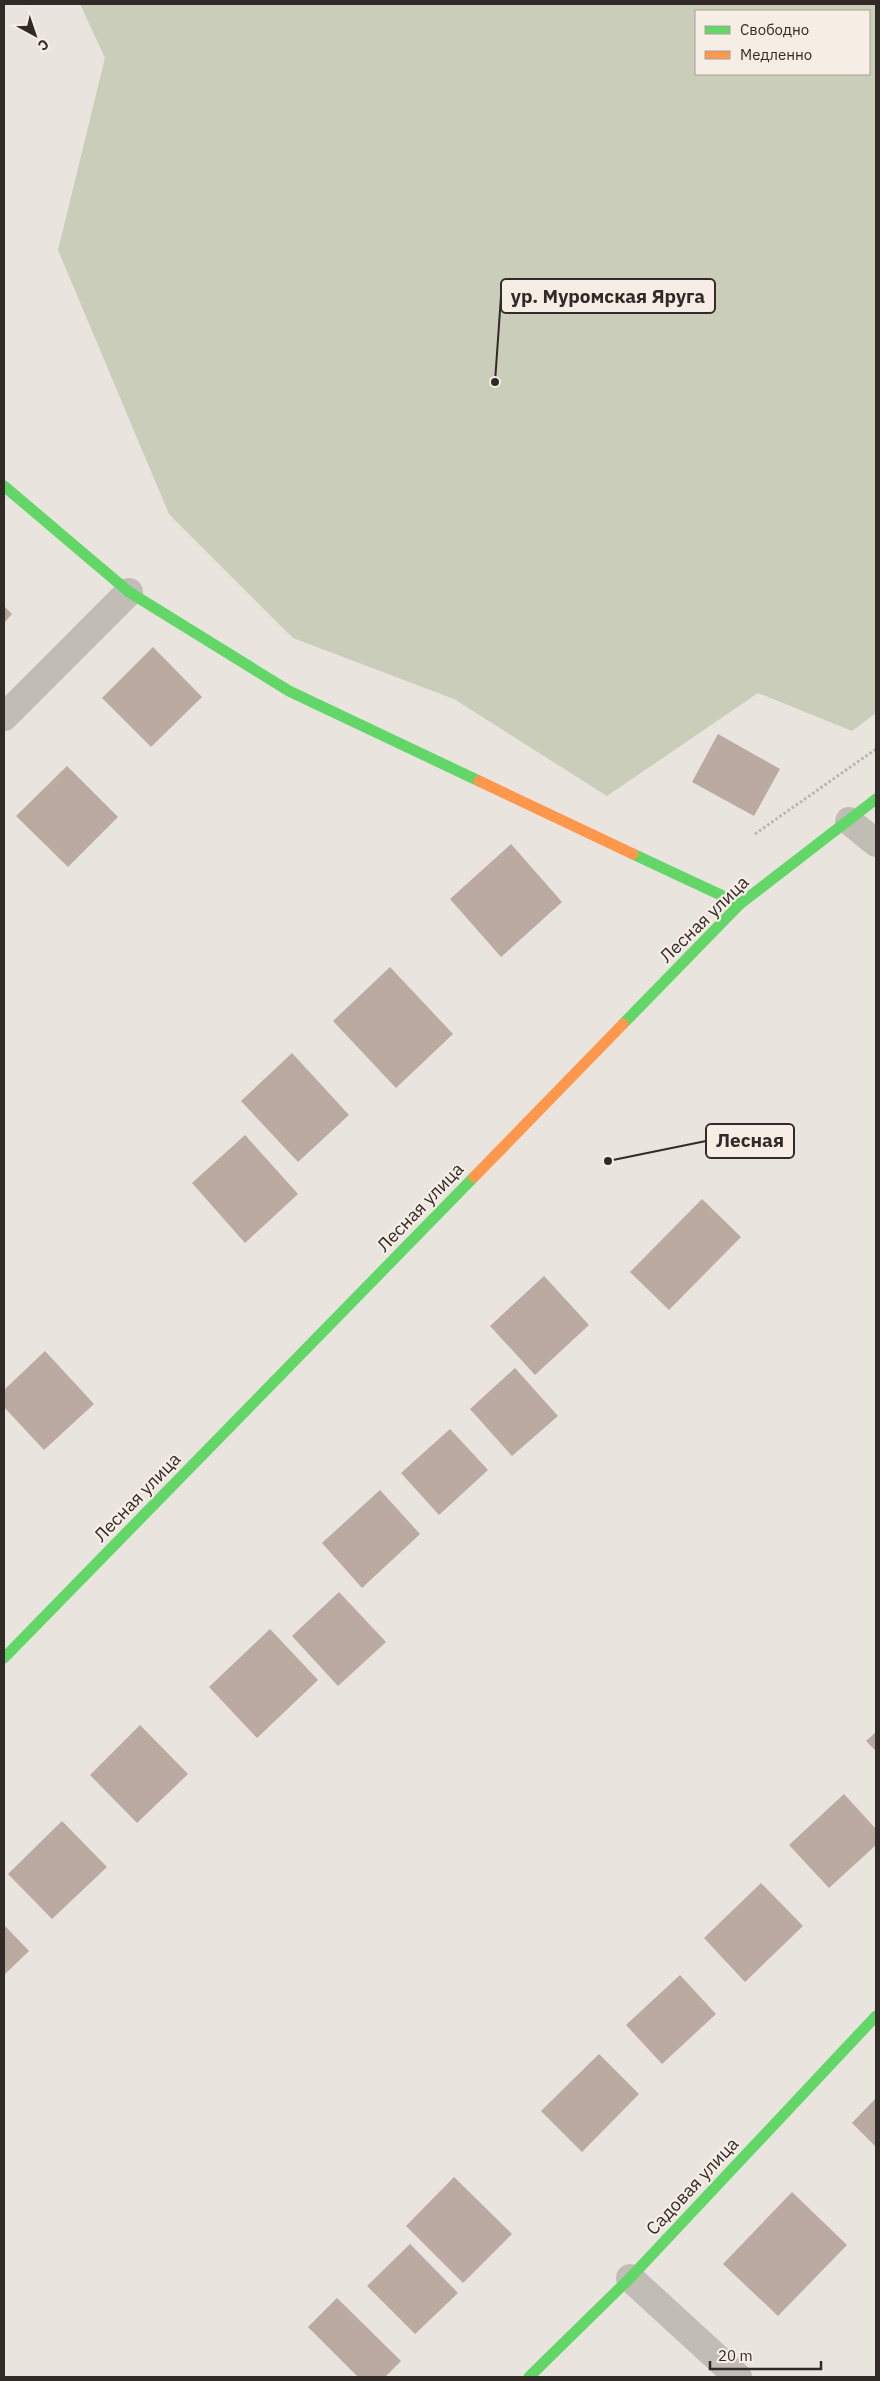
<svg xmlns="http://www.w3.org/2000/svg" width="880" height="2381" font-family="'IBM Plex Sans',sans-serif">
	<rect width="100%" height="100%" fill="#e9e4de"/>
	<path fill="#c9cdb9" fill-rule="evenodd" d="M80,4h796v709l-24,18 -94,-38 -151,103 -153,-97 -161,-61 -124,-124 -111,-264 47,-192zM696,11h173v63h-173z"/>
	<g fill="#bbaaa1">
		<path d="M4,606l8,8 -8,9z"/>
		<path d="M153,647l49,50 -51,50 -49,-49z"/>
		<path d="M718,734l62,35 -26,47 -62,-34z"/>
		<path d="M67,766l51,51 -50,50 -52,-51z"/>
		<path d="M511,844l51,58 -61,55 -51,-58z"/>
		<path d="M390,967l63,67 -57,54 -63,-67z"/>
		<path d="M292,1053l57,62 -51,47 -57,-61z"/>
		<path d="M245,1135l53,59 -53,49 -53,-60z"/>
		<path d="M702,1199l39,38 -72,73 -39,-38z"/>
		<path d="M544,1276l45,49 -54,50 -45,-49z"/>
		<path d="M45,1351l49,53 -50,46 -40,-43v-17z"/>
		<path d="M515,1368l43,48 -46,40 -42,-47z"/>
		<path d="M450,1429l38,41 -49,45 -38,-42z"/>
		<path d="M380,1490l40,44 -58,54 -40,-45z"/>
		<path d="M339,1592l47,50 -48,44 -46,-50z"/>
		<path d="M270,1629l48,51 -61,58 -48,-51z"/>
		<path d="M140,1725l48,49 -51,49 -47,-48z"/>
		<path d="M876,1732v19l-10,-10z"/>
		<path d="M844,1794l32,35v16l-47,43 -40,-43z"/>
		<path d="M62,1821l45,46 -55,52 -44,-45z"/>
		<path d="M761,1883l42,43 -58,56 -41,-44z"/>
		<path d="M4,1925l25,26 -25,24z"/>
		<path d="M680,1975l36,39 -54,50 -36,-39z"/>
		<path d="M599,2054l40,40 -57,58 -41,-41z"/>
		<path d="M876,2098v49l-24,-24z"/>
		<path d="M454,2177l58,57 -49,49 -57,-57z"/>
		<path d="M792,2192l55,53 -69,71 -55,-52z"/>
		<path d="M410,2244l48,49 -43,41 -48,-48z"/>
		<path d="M337,2298l64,63 -16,16h-27l-50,-50z"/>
	</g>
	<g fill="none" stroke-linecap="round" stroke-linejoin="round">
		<path stroke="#bab5b0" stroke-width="3" stroke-dasharray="2.5 2.5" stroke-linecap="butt" d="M755,834l121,-85"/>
		<g stroke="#c2bcb7" stroke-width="28">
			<path d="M4,717l125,-125"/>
			<path d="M849,821l27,22"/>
			<path d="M630,2278l108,99"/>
		</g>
		<g stroke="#63d668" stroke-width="11">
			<path d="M4,486l125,106 160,99 190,90"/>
			<path d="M633,854l107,50"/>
			<path d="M623,1024l117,-120 136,-105"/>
			<path d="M4,1658l470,-481"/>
			<path d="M529,2377l101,-99 246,-262"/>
		</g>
		<g stroke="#ff974d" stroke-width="11">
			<path d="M479,781l154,73"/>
			<path d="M474,1177l149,-153"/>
		</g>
	</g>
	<g text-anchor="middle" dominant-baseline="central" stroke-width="4.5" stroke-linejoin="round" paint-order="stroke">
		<g font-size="18" fill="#312a26" stroke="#f6eee5">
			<text transform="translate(704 919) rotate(-44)">Лесная улица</text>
			<text transform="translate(420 1207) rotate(-46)">Лесная улица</text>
			<text transform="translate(137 1497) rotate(-46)">Лесная улица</text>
			<text transform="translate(692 2186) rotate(-47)">Садовая улица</text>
		</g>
	</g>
	<path fill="none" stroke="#312a26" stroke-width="2" d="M495 382L501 296M608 1161L706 1141"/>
	<g fill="#312a26" stroke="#f6eee5" stroke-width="2">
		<circle cx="495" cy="382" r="5"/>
		<circle cx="608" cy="1161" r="5"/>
	</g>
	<g fill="#f6eee5" stroke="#312a26" stroke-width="2">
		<rect x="501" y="279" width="214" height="34" rx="5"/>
		<rect x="706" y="1124" width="88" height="34" rx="5"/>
	</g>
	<g font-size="19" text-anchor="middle" font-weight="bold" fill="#312a26">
		<text x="608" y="303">ур. Муромская Яруга</text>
		<text x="750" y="1147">Лесная</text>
	</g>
	<rect width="880" height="2381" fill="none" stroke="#312a26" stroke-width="10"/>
	<rect x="695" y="10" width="175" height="65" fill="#f6eee5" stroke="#a7a099"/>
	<rect x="705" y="26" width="25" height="8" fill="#63d668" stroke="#a7a099"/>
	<text x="740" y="35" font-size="15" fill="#312a26">Свободно</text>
	<rect x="705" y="51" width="25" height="8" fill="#ff974d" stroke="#a7a099"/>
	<text x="740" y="60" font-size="15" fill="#312a26">Медленно</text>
	<g transform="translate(35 35) rotate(140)" stroke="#f6eee5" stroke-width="4" paint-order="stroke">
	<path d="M0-4L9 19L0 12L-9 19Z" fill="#312a26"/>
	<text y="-8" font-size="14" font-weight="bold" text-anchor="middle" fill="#312a26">С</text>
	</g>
	<path d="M710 2361v8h111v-8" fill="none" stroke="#312a26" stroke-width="2.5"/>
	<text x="718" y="2361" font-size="15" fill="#312a26" stroke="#f6eee5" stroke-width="4" paint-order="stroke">20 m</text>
</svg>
